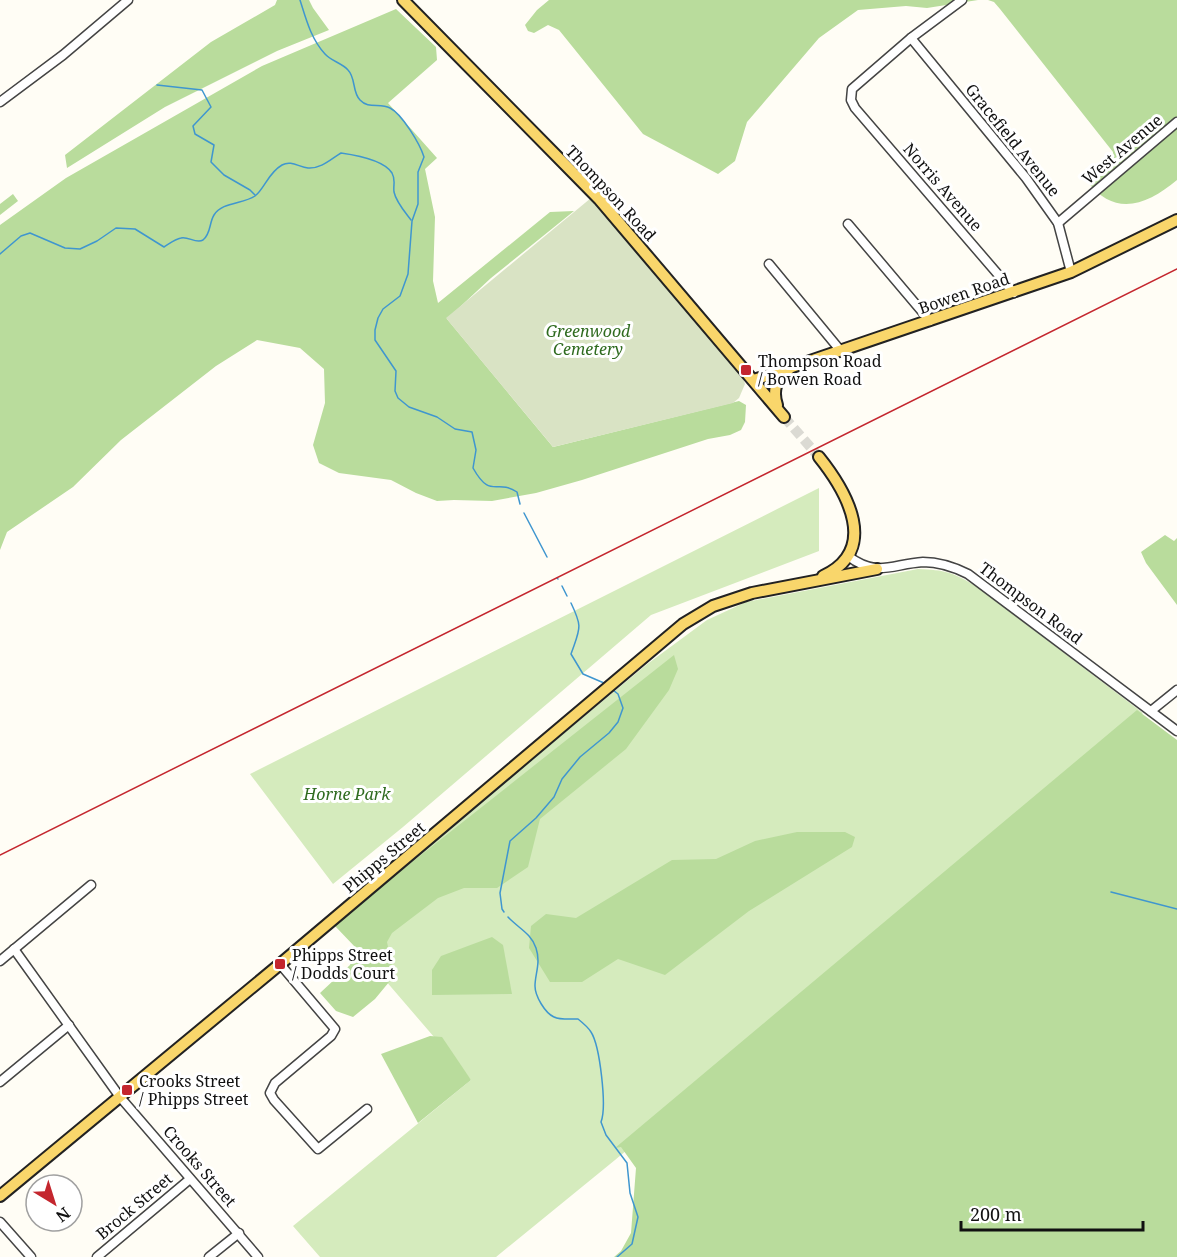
<svg xmlns="http://www.w3.org/2000/svg" width="1177" height="1257" font-family="'Noto Serif',serif">
	<rect width="100%" height="100%" fill="#fffdf5"/>
	<g fill="#d5ebbd">
		<path d="M819,488v63l-168,64 -248,212 -70,57 -83,-110z"/>
		<path d="M918,569c27,1 35,3 59,18l166,126 -41,39 -487,408 -119,97h-176l-27,-31 178,-146 -135,-157 310,-258 61,-45 39,-18z"/>
	</g>
	<g fill="#b9dc9c">
		<path d="M277,0h32l4,8 16,22 -52,21 -112,56 -98,61 -2,-13 146,-113 64,-37z"/>
		<path d="M549,0h429l-51,8 -21,-2 -48,4 -39,28 -72,84 -12,39 -17,13 -75,-40 -84,-104 -11,-5 -14,8 -6,-2 -3,-6 12,-15z"/>
		<path d="M988,0h189v180c-30,25 -62,38 -90,1l8,-10 18,-15v-4l-113,-143 -6,-7z"/>
		<path d="M396,9l40,38 1,13 -49,43 49,55 -12,11 10,48 -2,64 5,22 112,-91 24,-1 -83,67 -44,41 106,128 186,-46 7,4 -1,17 -4,8 -11,5 -22,4 -126,41 -46,13 -44,8 -38,-1 -17,1 -21,-8 -25,-13 -52,-7 -20,-10 -6,-18 12,-42 -1,-34 -24,-21 -43,-8 -41,26 -95,74 -48,47 -66,45 -7,18v-325l66,-47 196,-112z"/>
		<path d="M13,194l5,7 -18,14v-11z"/>
		<path d="M1165,535l9,6 3,-3v67l-31,-42 -5,-11z"/>
		<path d="M674,655l4,14 -9,21 -43,59 -86,70 -12,48 -31,21h-33l-26,10 -46,35 -5,9 7,34 -19,23 -22,18 -17,-6 -16,-18 30,-28 6,-17 -21,-22 5,-7z"/>
		<path d="M1137,710l40,30v517h-563l7,-6 10,-18 5,-65 -15,-21 -6,1z"/>
		<path d="M797,832h48l10,5 -3,10 -103,64 -84,64 -47,-16 -36,23h-32l-21,-34 2,-22 15,-12 30,4 96,-58 44,-1 39,-18z"/>
		<path d="M492,937l11,8 9,49 -80,1v-25l9,-14z"/>
		<path d="M430,1036l12,1 29,43 -53,43 -37,-69z"/>
	</g>
	<path fill="#d9e3c4" d="M591,198l152,179 2,7 -6,14 -6,5 -180,44 -107,-129z"/>
	<g fill="none" stroke-linecap="round" stroke-linejoin="round">
		<g stroke="#3f96cf" stroke-width="1.5">
			<path d="M300,0c6,19 11,39 25,54 6,7 17,9 23,16 8,8 4,22 12,30 8,9 20,3 30,8 12,6 30,36 34,49l-6,15v32l-6,17 -4,53 -8,22 -17,13 -5,9 -3,12v10l21,31 -1,20 3,7 11,9 28,10 18,12 17,3 4,18 -3,18c18,32 23,10 44,24l3,12"/>
			<path d="M157,85l45,5 9,17 -18,19 2,8 19,11 -3,17 13,13 26,15 5,5"/>
			<path d="M0,254l21,-18 9,-3 35,15 15,1 17,-8 19,-13 19,1 29,18c5,-3 11,-8 17,-9 7,-2 15,6 22,2 8,-6 6,-17 11,-25 8,-13 29,-11 41,-19 10,-8 13,-23 27,-31 9,-5 17,2 26,3 13,1 23,-9 33,-15 14,2 43,7 51,20 4,7 1,12 2,19 2,10 11,20 17,28"/>
			<path d="M524,513l23,44"/>
			<path d="M557,578l1,1"/>
			<path d="M562,586l5,10"/>
			<path d="M571,603c12,25 9,25 0,51l12,20 21,9"/>
			<path d="M1111,892l66,17"/>
			<path d="M504,912l-2,-3 -2,-16 10,-52 26,-23 18,-21 8,-18 18,-22 29,-24 9,-11 5,-14 -5,-14 -5,-4"/>
			<path d="M508,917c10,11 23,16 28,31 5,15 -1,26 -1,38 0,10 10,27 19,31 6,3 17,2 24,2 5,4 10,8 13,13 9,14 16,75 10,90l5,13 21,28 3,30 8,24 -6,27 -15,13"/>
		</g>
		<path stroke="#dbdad3" stroke-width="10" stroke-dasharray="10 5" stroke-linecap="butt" d="M784,417l35,40"/>
		<defs>
			<g id="minor">
				<path d="M962,0l-51,38 -59,51 -1,11 4,8 159,185"/>
				<path d="M911,38l115,140 32,45 13,49"/>
				<path d="M0,102l63,-47 65,-55"/>
				<path d="M1058,223l119,-101"/>
				<path d="M848,224l82,97"/>
				<path d="M769,264l71,86"/>
				<path d="M848,556c29,22 44,8 75,6 16,0 31,5 45,12l209,157"/>
				<path d="M1151,711l26,-21"/>
				<path d="M14,949l106,148 138,160"/>
				<path d="M0,961l91,-76"/>
				<path d="M280,964l55,65 -4,7 -56,47 -5,10 4,7 44,49 49,-40"/>
				<path d="M0,1082l69,-57"/>
				<path d="M0,1222l31,35"/>
				<path d="M97,1257l93,-78"/>
				<path d="M209,1257l30,-24"/>
			</g>
			<g id="major">
				<path d="M403,0l196,199 185,218"/>
				<path d="M754,380l317,-108 106,-52"/>
				<path d="M777,405c-5,-15 -1,-26 12,-36"/>
				<path d="M819,457c28,35 61,93 4,119"/>
				<path d="M0,1196l285,-236 398,-336 30,-18 39,-13 125,-24"/>
			</g>
		</defs>
		<use href="#minor" stroke="#444" stroke-width="11"/>
		<use href="#major" stroke="#222" stroke-width="14"/>
		<use href="#minor" stroke="#fff" stroke-width="8"/>
		<use href="#major" stroke="#f9d66b" stroke-width="10"/>
		<path stroke="#c4262e" stroke-width="1.5" d="M0,855l1177,-586"/>
	</g>
	<g fill="#c4262e" stroke="#fff" stroke-width="2">
		<rect x="740" y="364" width="12" height="12" rx="3"/>
		<rect x="274" y="958" width="12" height="12" rx="3"/>
		<rect x="121" y="1084" width="12" height="12" rx="3"/>
	</g>
	<g text-anchor="middle" dominant-baseline="central" stroke-width="6" stroke-linejoin="round" paint-order="stroke">
		<g font-size="16" fill="#111" stroke="#fff">
			<text transform="translate(1013 140) rotate(51)">Gracefield Avenue</text>
			<text transform="translate(1122 149) rotate(-40)">West Avenue</text>
			<text transform="translate(943 187) rotate(49)">Norris Avenue</text>
			<text transform="translate(611 193) rotate(47)">Thompson Road</text>
			<text transform="translate(964 293) rotate(-19)">Bowen Road</text>
			<text transform="translate(1031 603) rotate(37)">Thompson Road</text>
			<text transform="translate(384 857) rotate(-40)">Phipps Street</text>
			<text transform="translate(200 1166) rotate(49)">Crooks Street</text>
			<text transform="translate(134 1206) rotate(-40)">Brock Street</text>
		</g>
		<g font-size="16" font-style="italic" fill="#2f6b1f" stroke="#fff">
			<text x="588" y="331">Greenwood<tspan x="588" dy="18">Cemetery</tspan></text>
			<text x="347" y="794">Horne Park</text>
		</g>
		<g font-size="16" fill="#111" stroke="#fff" text-anchor="start">
			<text x="758" y="361">Thompson Road<tspan x="758" dy="18">/ Bowen Road</tspan></text>
			<text x="292" y="955">Phipps Street<tspan x="292" dy="18">/ Dodds Court</tspan></text>
			<text x="139" y="1081">Crooks Street<tspan x="139" dy="18">/ Phipps Street</tspan></text>
		</g>
	</g>
	<g transform="translate(54 1203) rotate(142)"><circle r="28" fill="#ffffff" stroke="#a0a0a0" stroke-width="1.5"/>
	<path d="M0-4.5L10 22L0 15L-10 22Z" fill="#c4262e"/>
	<text y="-9" font-size="16" font-weight="bold" text-anchor="middle" fill="#111111">N</text>
	</g>
	<path d="M961 1221v9h182v-9" fill="none" stroke="#111111" stroke-width="3"/>
	<text x="970" y="1221" font-size="18" fill="#111111" stroke="#ffffff" stroke-width="4.5" paint-order="stroke">200 m</text>
</svg>
